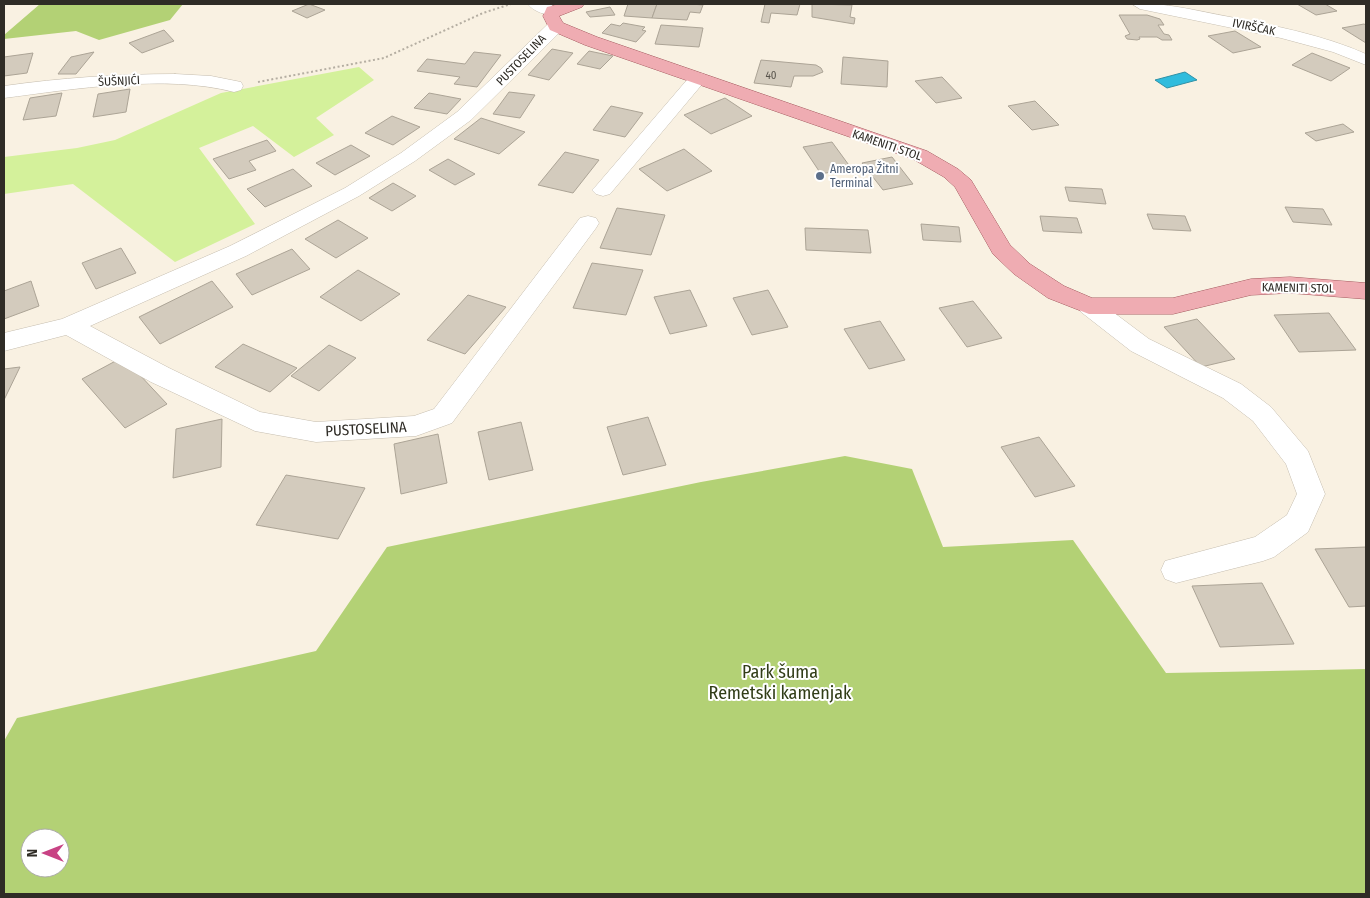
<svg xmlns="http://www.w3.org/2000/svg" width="1370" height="898" font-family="'Fira Sans Condensed',sans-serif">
	<rect width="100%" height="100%" fill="#f9f1e2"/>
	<path fill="#d4f19b" d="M359,67l15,13 -58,38 18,17 -40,22 -41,-31 -54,22 56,76 -80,38 -102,-78 -69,10v-37l73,-9 38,-8 106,-47z"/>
	<g fill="#b3d175" fill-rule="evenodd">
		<path d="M40,4h143l-13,16 -71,20 -23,-9 -72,8v-4z"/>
		<path d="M845,456l67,13 31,78 130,-7 93,133 200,-4v225h-1362v-153l13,-23 299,-67 71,-104 314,-65zM30,838h30v30h-30z"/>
	</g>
	<path fill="#30bcdd" stroke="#3091a6" d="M1185,72l12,8 -30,8 -12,-8z"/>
	<g fill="#d3cbbd" stroke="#aca496">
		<path d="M309,4l16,6 -18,8 -15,-7z"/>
		<path d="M628,4h29l-5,14 -28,-2z"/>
		<path d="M657,4h34l12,1 -3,8 -10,-1 -3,8 -35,-2z"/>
		<path d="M765,4h35l-3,11 -26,-2 -2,10 -8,-1z"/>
		<path d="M812,4l40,1 -2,12 5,1 -1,6 -42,-7z"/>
		<path d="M1297,4h28l12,7 -21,4z"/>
		<path d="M610,7l5,8 -25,2 -4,-5z"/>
		<path d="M1119,15h28l13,4 4,6h-6l6,9 5,1 3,5h-10l-5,-3h-18l1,2 -3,1 -10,-1 -2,-3 5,-2z"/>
		<path d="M623,23l22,4 -3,3 4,1 -10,11 -34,-9 9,-9 9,2z"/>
		<path d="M1364,24l2,1v18l-24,-15z"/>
		<path d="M661,25l42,3 -4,19 -44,-3z"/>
		<path d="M164,30l10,11 -32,12 -13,-10z"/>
		<path d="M1235,31l26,16 -28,6 -25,-17z"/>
		<path d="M552,49l21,4 -24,27 -21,-5z"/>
		<path d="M589,51l24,5 -13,13 -23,-5z"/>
		<path d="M94,52l-18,22h-18l13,-17z"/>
		<path d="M474,52l27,3 -24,32 -23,-3 6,-7 -43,-6 10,-12 38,5z"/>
		<path d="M33,53l-6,20 -23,3v-19z"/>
		<path d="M1312,53l38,15 -19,13 -39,-16z"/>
		<path d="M843,57l45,4 -1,26 -46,-3z"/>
		<path d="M761,60l55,5 5,3 2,4 -10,4h-19l-3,11 -37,-4z"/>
		<path d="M942,77l20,21 -26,5 -21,-22z"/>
		<path d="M130,89l-4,23 -33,5 5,-23z"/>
		<path d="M509,92l26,3 -15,23 -27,-4z"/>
		<path d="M62,93l-6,23 -33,4 7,-22z"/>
		<path d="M429,93l32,6 -14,15 -33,-6z"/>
		<path d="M725,98l27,18 -41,18 -27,-19z"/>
		<path d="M1035,101l24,24 -27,5 -24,-24z"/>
		<path d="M611,106l32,7 -18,24 -32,-7z"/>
		<path d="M392,116l28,11 -27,18 -28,-12z"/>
		<path d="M481,118l44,14 -26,22 -45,-15z"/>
		<path d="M1343,124l11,8 -38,9 -11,-8z"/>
		<path d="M267,140l9,11 -27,10 7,9 -27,9 -16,-20z"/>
		<path d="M832,142l19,26 -30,6 -18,-27z"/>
		<path d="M351,145l19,11 -35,19 -19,-12z"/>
		<path d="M684,149l28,22 -45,20 -28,-22z"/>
		<path d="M565,152l34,8 -26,33 -35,-8z"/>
		<path d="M892,157l21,27 -30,6 -21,-27z"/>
		<path d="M448,159l27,15 -20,11 -26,-15z"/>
		<path d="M293,169l19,17 -47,21 -18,-18z"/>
		<path d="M393,183l23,13 -24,15 -23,-13z"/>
		<path d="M1065,187l37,2 4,15 -37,-3z"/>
		<path d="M1285,207l38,2 9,16 -39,-3z"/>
		<path d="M617,208l48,7 -14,40 -51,-7z"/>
		<path d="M1147,214l38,2 6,15 -38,-2z"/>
		<path d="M1040,216l37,2 5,15 -39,-2z"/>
		<path d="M338,220l30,18 -32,20 -31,-19z"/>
		<path d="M921,224l38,3 2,15 -38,-2z"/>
		<path d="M805,228l63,2 3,23 -65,-3z"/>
		<path d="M121,248l15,25 -40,16 -14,-26z"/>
		<path d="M292,249l18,20 -58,26 -16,-21z"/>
		<path d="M592,263l51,7 -17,45 -53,-7z"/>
		<path d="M358,270l42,24 -39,27 -41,-24z"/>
		<path d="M31,281l8,25 -35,13v-28z"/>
		<path d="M212,281l21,26 -73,37 -21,-27z"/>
		<path d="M690,290l17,36 -37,8 -16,-37z"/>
		<path d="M768,290l20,37 -36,8 -19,-37z"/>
		<path d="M468,295l38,12 -41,47 -38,-14z"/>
		<path d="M973,301l29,37 -35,9 -28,-39z"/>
		<path d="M1329,313l27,37 -57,2 -25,-37z"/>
		<path d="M1197,319l38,40 -34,8 -37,-40z"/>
		<path d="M880,321l25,39 -36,9 -25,-40z"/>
		<path d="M243,344l54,24 -27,24 -55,-25z"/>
		<path d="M329,345l27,13 -37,33 -28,-15z"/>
		<path d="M123,357l44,47 -42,24 -43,-49z"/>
		<path d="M20,367l-16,33v-31z"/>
		<path d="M648,417l18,48 -43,10 -16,-48z"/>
		<path d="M222,419l-1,48 -48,11 3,-49z"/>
		<path d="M521,422l12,48 -44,10 -11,-48z"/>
		<path d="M438,434l9,49 -46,11 -7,-50z"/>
		<path d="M1039,437l36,49 -40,11 -34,-50z"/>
		<path d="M286,475l79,13 -27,51 -82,-14z"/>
		<path d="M1366,547v59l-17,1 -34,-58z"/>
		<path d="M1262,583l32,61 -74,3 -28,-61z"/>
	</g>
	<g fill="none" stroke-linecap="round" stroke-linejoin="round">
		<defs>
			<g id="minor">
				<path d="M528,4h22l11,7 -2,4c-9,2 -26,-3 -31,-11z"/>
				<path d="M1132,4c33,-2 65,7 98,13 46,9 93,18 136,37v11l-33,-13 -52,-14 -141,-29z"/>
				<path d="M556,21l6,1 2,4 -2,4 -91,90 -56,41 -56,35 -113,60 -156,70 79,42 91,44 56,10 98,-6 20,-7 146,-191 8,-2 8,2 3,5 -3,5 -144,195 -36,13 -100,6 -61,-11 -104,-49 -85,-47 -62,16v-18l58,-14 168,-73 115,-58 56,-35 56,-41 93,-90z"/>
				<path d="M698,73l6,1 3,4 -3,4 -94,112 -7,2 -7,-2 -4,-4 4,-4 96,-112z"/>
				<path d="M175,74l36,2 30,6 2,4 -2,4 -7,2c-69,-18 -160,-3 -230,6v-12c56,-8 114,-12 171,-12z"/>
				<path d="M1089,298l8,2 52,39 92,45 30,23 37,44 17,43 -17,38 -34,25 -11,4 -87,22 -11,-4 -4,-9 4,-9 90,-24 32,-22 10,-21 -11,-30 -33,-43 -30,-23 -92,-47 -50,-39 -4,-6 4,-6z"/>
			</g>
			<path id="major" d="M560,4h24l-2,3 -23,9 4,7 34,14 330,114 31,18 13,11 39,65 20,19 34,22 28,12h81l78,-19 39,-2 76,6v16l-76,-6 -39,2 -78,19h-84l-41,-16 -34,-24 -21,-20 -38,-67 -11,-10 -31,-18 -328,-114 -35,-15 -7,-14 4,-9z"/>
		</defs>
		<use href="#minor" stroke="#c6beb0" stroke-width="1"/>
		<use href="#major" stroke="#a55b60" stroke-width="1"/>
		<path stroke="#b5aea2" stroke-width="2" stroke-dasharray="2 2.5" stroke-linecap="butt" d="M258,82l126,-24 99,-45 28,-9"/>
		<use href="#minor" fill="#fff" fill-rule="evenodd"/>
		<use href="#major" fill="#efacb2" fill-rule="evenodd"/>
	</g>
	<circle fill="#5c6f8a" stroke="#fff" stroke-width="2" cx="820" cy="176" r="5"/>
	<g text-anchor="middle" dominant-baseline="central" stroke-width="4" stroke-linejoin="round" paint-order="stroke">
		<g font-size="11" fill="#58544c">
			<text x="771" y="75">40</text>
		</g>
		<g font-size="12" fill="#2f2c26" stroke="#fff">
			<text transform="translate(1254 27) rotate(12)">IVIRŠČAK</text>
			<text transform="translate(521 60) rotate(-46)">PUSTOSELINA</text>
			<text transform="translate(119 81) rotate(-3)">ŠUŠNJIĆI</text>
			<text transform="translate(887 145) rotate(19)">KAMENITI STOL</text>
			<text transform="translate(1298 288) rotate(1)">KAMENITI STOL</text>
		</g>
		<g font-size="12" fill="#4e5e75" stroke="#fff" text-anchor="start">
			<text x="830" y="169">Ameropa Žitni<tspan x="830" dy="14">Terminal</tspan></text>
		</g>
		<g font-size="15" fill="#2f2c26" stroke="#fff">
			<text transform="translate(366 429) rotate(-3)">PUSTOSELINA</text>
		</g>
		<g font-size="18" fill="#313d17" stroke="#fff">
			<text x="780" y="672">Park šuma<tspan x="780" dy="21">Remetski kamenjak</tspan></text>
		</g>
	</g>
	<rect width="1370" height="898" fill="none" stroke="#2f2c26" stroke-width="10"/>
	<g transform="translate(45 853) rotate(270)"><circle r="24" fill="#ffffff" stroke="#acaba8"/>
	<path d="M0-4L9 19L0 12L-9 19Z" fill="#c84284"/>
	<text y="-8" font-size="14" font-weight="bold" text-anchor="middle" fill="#2f2c26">N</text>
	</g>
</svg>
